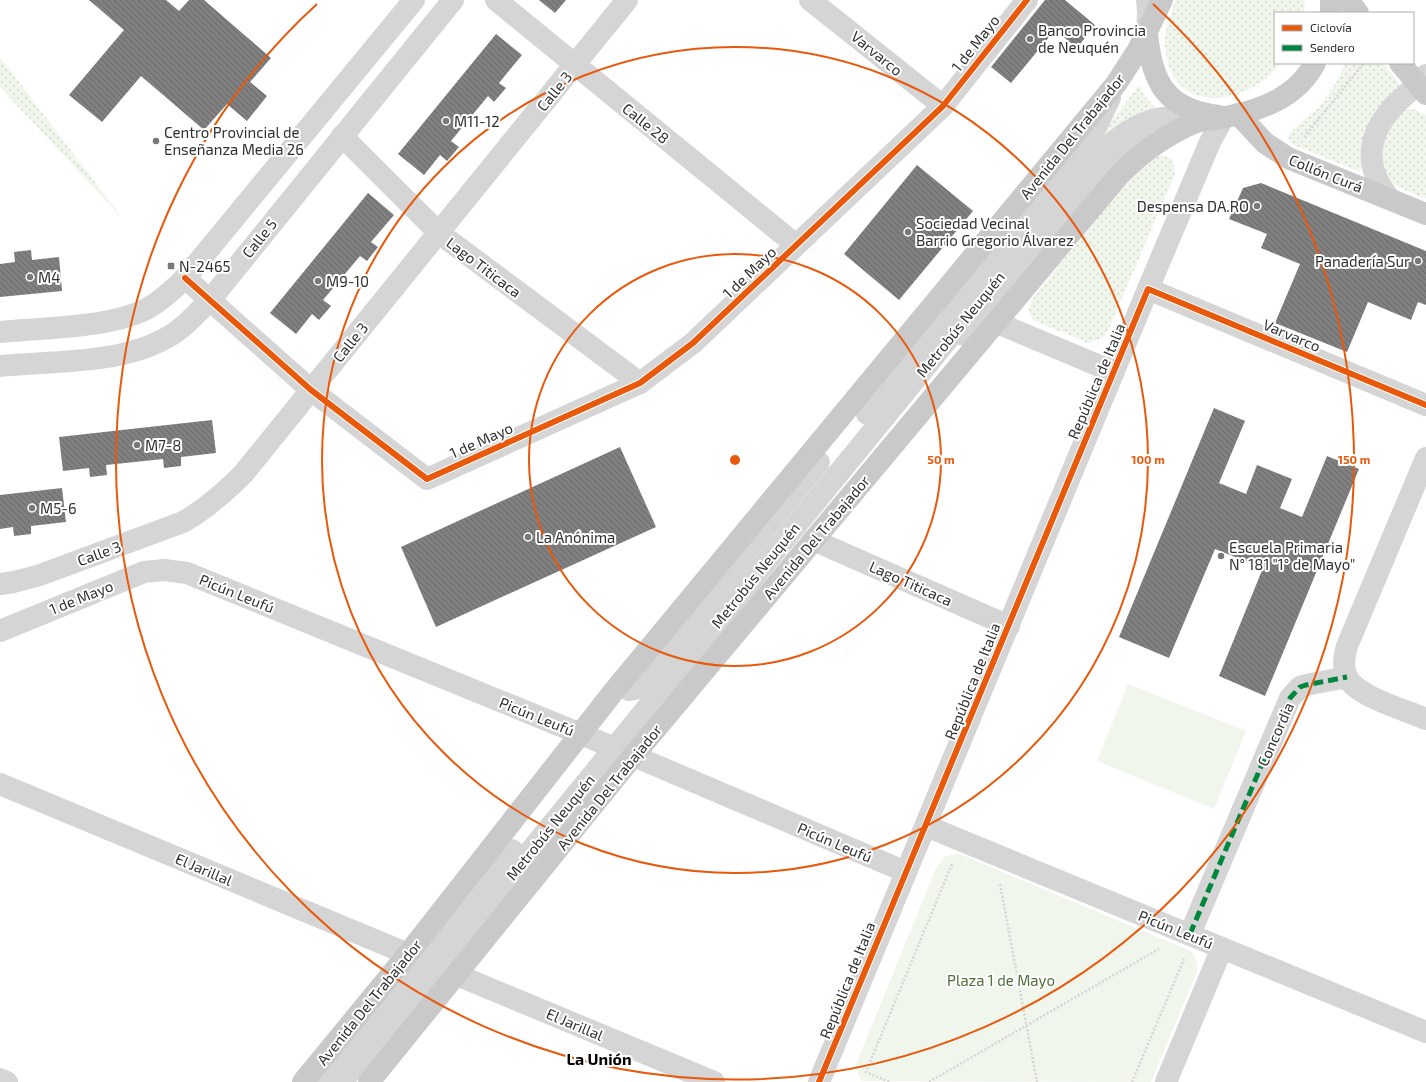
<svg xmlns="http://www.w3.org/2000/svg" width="1426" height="1082" font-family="'Exo 2',sans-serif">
	<defs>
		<pattern id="grass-dots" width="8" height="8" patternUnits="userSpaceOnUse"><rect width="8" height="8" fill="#f1f6ed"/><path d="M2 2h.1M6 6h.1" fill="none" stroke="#cfd3cc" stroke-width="1.8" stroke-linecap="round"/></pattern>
		<pattern id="building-back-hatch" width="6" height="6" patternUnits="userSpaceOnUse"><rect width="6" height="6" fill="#808080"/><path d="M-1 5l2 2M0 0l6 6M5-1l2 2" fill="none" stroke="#696969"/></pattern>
	</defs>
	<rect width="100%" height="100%" fill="#fff"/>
	<g fill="url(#grass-dots)">
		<path d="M1176,0h129l-1,13h-29v50h6c-37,47 -115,53 -116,-22 0,-14 6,-28 11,-41z"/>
		<path d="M0,57l122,161 -122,-131z"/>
		<path d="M1346,63h37l17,21 -40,88 -66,-27 -4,-2 -2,-6 3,-6 28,-24 16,-23z"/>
		<path d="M1139,85l7,13 12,12 -66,38 13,-19z"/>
		<path d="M1413,109l13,6v84l-36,-16 -11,-25 8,-28 17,-20z"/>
		<path d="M1156,156h10l7,4 2,14 -68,159 -5,5 -14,5 -53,-22c-8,-7 -7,-15 -2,-23l101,-126z"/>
	</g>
	<g fill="#f1f6ed">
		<path d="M1128,684l118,47 -32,78 -117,-48z"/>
		<path d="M957,853l234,98 4,5 3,13 -47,113 -290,-1 -5,-12 1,-7 79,-194 8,-11z"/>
	</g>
	<g fill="url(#building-back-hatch)">
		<path d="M89,0h77l13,11 10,-11h15l67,58 -21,24 17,14 -20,25 -20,-17 -23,26 -63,-54 -39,46 -33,-27 55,-65z"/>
		<path d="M539,0h27l-11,13z"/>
		<path d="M1045,0h20l30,25 -18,23 -22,-18 -44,53 -20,-16z"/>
		<path d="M496,34l26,21 -23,28 7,5 -12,14 -6,-6 -37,45 8,6 -12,14 -7,-6 -16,20 -26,-21z"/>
		<path d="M917,165l56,46 -74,89 -55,-46z"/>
		<path d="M1261,183l165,68v54l-8,-3 -7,18 -43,-18 -21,50 -72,-29 25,-59 -39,-16 6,-14 -38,-15 14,-31z"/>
		<path d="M368,193l26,22 -23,27 7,5 -11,14 -7,-5 -37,44 8,6 -12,14 -7,-6 -16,20 -26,-21z"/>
		<path d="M31,250l1,10 27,-3 3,34 -62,6v-33l15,-2 -1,-10z"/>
		<path d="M1214,408l31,13 -26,62 27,11 11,-29 35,14 -12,29 22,9 25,-61 32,13 -94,227 -46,-20 44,-108 -48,-19 -46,109 -50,-21z"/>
		<path d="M212,420l4,33 -35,4v9l-17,2 -1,-9 -57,6 1,10 -17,2 -1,-9 -26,3 -4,-34z"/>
		<path d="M620,447l36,80 -220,100 -35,-80z"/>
		<path d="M62,488l4,34 -35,4v8l-17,2 -1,-9 -13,2v-34z"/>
	</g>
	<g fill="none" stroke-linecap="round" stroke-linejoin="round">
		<g stroke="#d5d5d5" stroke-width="2.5" stroke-dasharray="2 2" stroke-linecap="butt">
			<path d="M1304,137l60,-74"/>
			<path d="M1000,884l37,198"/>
			<path d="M889,1082l-23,-10 86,-208"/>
			<path d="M929,1082l230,-133"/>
			<path d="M1132,1082l52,-123"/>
		</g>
		<g stroke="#d5d5d5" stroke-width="22">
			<path d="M496,0l300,245"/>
			<path d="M810,0l133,106"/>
			<path d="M1147,0l1,11 -1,23"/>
			<path d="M342,136l97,97 201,150"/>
			<path d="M1143,137l-30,26 -102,125 -47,47 137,-173 17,-15z"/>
			<path d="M1390,199c-26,-31 -24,-62 3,-92 10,-11 23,-20 33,-32"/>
			<path d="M185,278l126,112 116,89 213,-96 53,-40 250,-237 84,-106"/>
			<path d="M1148,289l278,116"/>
			<path d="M995,322l119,50"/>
			<path d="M0,332c42,-4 114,-4 150,-25 13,-8 24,-18 35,-29l229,-278"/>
			<path d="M0,366c51,-5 121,-2 166,-28 17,-9 30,-24 44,-38l243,-300"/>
			<path d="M867,414l210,-260 19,-27 14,-29"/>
			<path d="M1426,458l-79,188c-3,10 -5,21 0,31 10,20 59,33 79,42"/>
			<path d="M819,462l-184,227 -6,1 -1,-3 2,-3 105,-130z"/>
			<path d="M813,540l196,86"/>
			<path d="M0,584l14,-2 26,-7 143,-53c23,-13 41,-29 60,-48l384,-474"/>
			<path d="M0,631l144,-59 20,-2 23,3 428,175 291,124"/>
			<path d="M0,784l408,170"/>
			<path d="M926,826l500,206"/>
			<path d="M1190,934l100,-236 10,-11 6,-2 41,-8"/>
			<path d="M457,975l257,107"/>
			<path d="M0,1079l7,3"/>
			<path d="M320,1082l192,-232"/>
			<path d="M342,1082l757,-928c18,-16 40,-33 64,-36 11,-1 23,2 34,4"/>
			<path d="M819,1082l329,-793 62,-147 14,-25"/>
			<path d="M1166,1082l56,-134"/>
		</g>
		<g stroke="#c9c9c9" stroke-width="22">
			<path d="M1348,0l10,13"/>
			<path d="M1331,13v-13"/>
			<path d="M1147,34c5,49 19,75 71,82"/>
			<path d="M1400,63l26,31"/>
			<path d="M1238,114l27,29 23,15 138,56"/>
			<path d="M303,1082l105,-128 206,-263 502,-607 22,-34 24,-50"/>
			<path d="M369,1082l264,-326 487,-582c22,-22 47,-40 76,-52 10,-3 20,-3 30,-5 36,-7 71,-20 89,-54"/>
		</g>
		<path stroke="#00873e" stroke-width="5" stroke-dasharray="10 5" stroke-linecap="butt" d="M1190,934l100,-236 10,-11 6,-2 41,-8"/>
		<defs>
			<g id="cycleway">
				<path d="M185,278l126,112 116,89 213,-96 53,-40 250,-237 84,-106"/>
				<path d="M819,1082l329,-793 278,116"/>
			</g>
		</defs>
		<use href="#cycleway" stroke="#fff" stroke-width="8"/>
		<use href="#cycleway" stroke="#e8590c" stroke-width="6"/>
	</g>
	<g fill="none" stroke="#e8590c" stroke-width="2">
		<circle cx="735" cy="460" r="206"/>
		<circle cx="735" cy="460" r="413"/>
		<path d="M1153 4A619 619 0 1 1 317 4"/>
	</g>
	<g fill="#797979" stroke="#fff" stroke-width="1.5">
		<circle cx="1030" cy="39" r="4"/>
		<circle cx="446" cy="121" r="4"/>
		<circle cx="156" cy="141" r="4"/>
		<circle cx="1257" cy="206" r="4"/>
		<circle cx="908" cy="232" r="4"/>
		<circle cx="1418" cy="261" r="4"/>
		<rect x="167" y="262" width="8" height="8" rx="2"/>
		<circle cx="30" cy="277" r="4"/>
		<circle cx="318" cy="281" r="4"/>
		<circle cx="137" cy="445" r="4"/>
		<circle cx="32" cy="508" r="4"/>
		<circle cx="528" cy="537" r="4"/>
		<circle cx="1221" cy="556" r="4"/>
	</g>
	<g text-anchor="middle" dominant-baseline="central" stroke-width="4" stroke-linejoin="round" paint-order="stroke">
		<g font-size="15" fill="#313131" stroke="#fff" text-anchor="start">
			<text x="1038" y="30">Banco Provincia<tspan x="1038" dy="17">de Neuquén</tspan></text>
			<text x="454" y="121">M11-12</text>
			<text x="164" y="132">Centro Provincial de<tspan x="164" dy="17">Enseñanza Media 26</tspan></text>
			<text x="1249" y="206" text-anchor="end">Despensa DA.RO</text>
			<text x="916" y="223">Sociedad Vecinal<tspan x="916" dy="17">Barrio Gregorio Álvarez</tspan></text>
			<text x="1410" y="261" text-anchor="end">Panadería Sur</text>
			<text x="179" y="266">N-2465</text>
			<text x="38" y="277">M4</text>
			<text x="326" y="281">M9-10</text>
			<text x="145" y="445">M7-8</text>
			<text x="40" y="508">M5-6</text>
			<text x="536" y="537">La Anónima</text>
			<text x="1229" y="547">Escuela Primaria<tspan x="1229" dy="17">N° 181 "1° de Mayo"</tspan></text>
		</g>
		<g font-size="15" fill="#313131" stroke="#fff">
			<text transform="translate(975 43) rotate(-52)">1 de Mayo</text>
			<text transform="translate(877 53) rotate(39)">Varvarco</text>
			<text transform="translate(554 91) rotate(-51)">Calle 3</text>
			<text transform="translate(646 123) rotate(39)">Calle 28</text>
			<text transform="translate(1072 136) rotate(-51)">Avenida Del Trabajador</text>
			<text transform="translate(1326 173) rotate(22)">Collón Curá</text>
			<text transform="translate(259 238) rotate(-51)">Calle 5</text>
			<text transform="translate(484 267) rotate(37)">Lago Titicaca</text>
			<text transform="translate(749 272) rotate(-44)">1 de Mayo</text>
			<text transform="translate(960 324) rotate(-51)">Metrobús Neuquén</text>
			<text transform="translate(1292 335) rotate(23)">Varvarco</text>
			<text transform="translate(350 342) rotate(-51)">Calle 3</text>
			<text transform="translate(1096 381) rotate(-67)">República de Italia</text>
			<text transform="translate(481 440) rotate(-24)">1 de Mayo</text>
			<text transform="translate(816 537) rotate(-50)">Avenida Del Trabajador</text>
			<text transform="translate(99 553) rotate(-20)">Calle 3</text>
			<text transform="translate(755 575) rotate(-51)">Metrobús Neuquén</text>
			<text transform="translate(911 583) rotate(24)">Lago Titicaca</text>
			<text transform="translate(237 593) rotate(22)">Picún Leufú</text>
			<text transform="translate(81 597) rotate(-22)">1 de Mayo</text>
			<text transform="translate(972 681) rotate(-68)">República de Italia</text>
			<text transform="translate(537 716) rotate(22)">Picún Leufú</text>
			<text transform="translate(1275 734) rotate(-66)">Concordia</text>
			<text transform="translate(609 787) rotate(-51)">Avenida Del Trabajador</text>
			<text transform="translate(550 827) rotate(-51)">Metrobús Neuquén</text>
			<text transform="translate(835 842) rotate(23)">Picún Leufú</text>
			<text transform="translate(204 869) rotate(23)">El Jarillal</text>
			<text transform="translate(1176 929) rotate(22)">Picún Leufú</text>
			<text transform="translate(847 980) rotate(-68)">República de Italia</text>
			<text transform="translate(369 1002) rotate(-51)">Avenida Del Trabajador</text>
			<text transform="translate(575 1024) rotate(23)">El Jarillal</text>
		</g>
		<g font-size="15" fill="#50703a" stroke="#fff">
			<text x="1001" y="980">Plaza 1 de Mayo</text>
		</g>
		<g font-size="16" font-weight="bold" fill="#000" stroke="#fff">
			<text x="599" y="1058">La Unión</text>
		</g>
	</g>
	<circle cx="735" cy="460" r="6" fill="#e8590c" stroke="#fff" stroke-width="2"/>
	<g font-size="12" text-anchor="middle" font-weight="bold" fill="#e8590c" stroke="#fff" stroke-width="4" stroke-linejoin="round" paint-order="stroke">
		<text x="941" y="464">50 m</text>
		<text x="1148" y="464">100 m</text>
		<text x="1354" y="464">150 m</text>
	</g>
	<rect x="1274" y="12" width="140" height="52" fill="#ffffff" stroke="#adadad"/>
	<rect x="1282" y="25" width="20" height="6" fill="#e8590c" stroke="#adadad"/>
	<text x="1310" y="32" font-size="12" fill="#313131">Ciclovía</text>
	<rect x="1282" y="45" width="20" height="6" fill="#00873e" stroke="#adadad"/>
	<text x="1310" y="52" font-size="12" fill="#313131">Sendero</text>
</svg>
